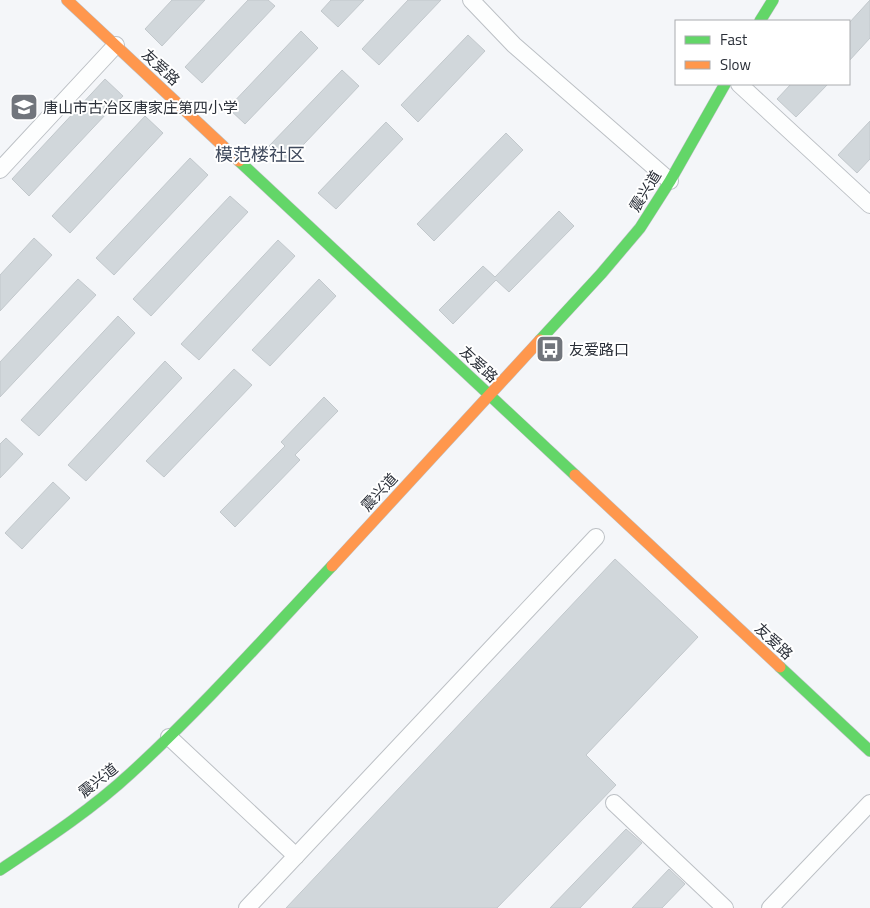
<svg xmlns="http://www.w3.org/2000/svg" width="870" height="908" font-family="'Titillium Web','Noto Sans SC',sans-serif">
	<rect width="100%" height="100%" fill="#f4f6f9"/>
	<g fill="#d1d7db" stroke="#c2c8cc">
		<path d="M172,0h33l-43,46 -17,-17z"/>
		<path d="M248,0h20l7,6 -73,77 -17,-16z"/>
		<path d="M331,0h33l-26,27 -17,-16z"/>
		<path d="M408,0h33l-62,65 -17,-16z"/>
		<path d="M870,0v38l-21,23v-38z"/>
		<path d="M301,31l17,17 -73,76 -17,-16z"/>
		<path d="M468,35l17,16 -67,71 -17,-17z"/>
		<path d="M342,70l17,16 -73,77 -17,-17z"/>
		<path d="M105,79l18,17 -94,100 -17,-17z"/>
		<path d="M791,84h37l-32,33 -19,-18z"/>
		<path d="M145,116l18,17 -93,100 -18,-17z"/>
		<path d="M870,121v38l-13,14 -19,-18z"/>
		<path d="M386,122l17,17 -67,70 -18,-16z"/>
		<path d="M506,133l17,17 -89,91 -17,-17z"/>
		<path d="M190,158l18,17 -94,100 -18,-17z"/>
		<path d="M230,196l18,16 -97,104 -18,-17z"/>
		<path d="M559,211l15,15 -65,66 -13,-12 -43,44 -14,-14 44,-44 12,11z"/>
		<path d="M34,238l18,17 -52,56v-36z"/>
		<path d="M278,240l17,16 -96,104 -18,-16z"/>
		<path d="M78,279l18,16 -96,102v-35z"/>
		<path d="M319,279l17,17 -66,70 -18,-16z"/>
		<path d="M118,316l17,17 -96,103 -18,-16z"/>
		<path d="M165,361l17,17 -96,103 -18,-16z"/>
		<path d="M234,369l18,16 -88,92 -18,-16z"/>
		<path d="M324,397l14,14 -43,44 5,5 -65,67 -15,-15 65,-66 -4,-4z"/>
		<path d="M6,438l17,16 -23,24v-34z"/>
		<path d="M53,482l17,16 -48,51 -17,-16z"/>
		<path d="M615,559l83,78 -112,118 30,30 -119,123h-211z"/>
		<path d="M626,829l16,14 -62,65h-30z"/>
		<path d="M669,869l16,15 -23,24h-30z"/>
	</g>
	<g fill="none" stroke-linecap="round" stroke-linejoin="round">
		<defs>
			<g id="street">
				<path d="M471,0l43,45 156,136"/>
				<path d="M739,84l131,121"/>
				<path d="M0,170l116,-125"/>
				<path d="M169,737l127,119"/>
				<path d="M614,803l111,105"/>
				<path d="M247,908l349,-371"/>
				<path d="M770,908l100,-105"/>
			</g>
			<g id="fast">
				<path d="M760,21l13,-21"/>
				<path d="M239,161l336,314"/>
				<path d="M540,340l61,-66 39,-46 30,-47 55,-97"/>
				<path d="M780,667l90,84"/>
				<path d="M0,870c45,-30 91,-60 131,-97 71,-65 135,-137 201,-207"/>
			</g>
			<g id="slow">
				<path d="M67,0l172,161"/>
				<path d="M575,475l205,192"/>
				<path d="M332,566l208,-226"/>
			</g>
		</defs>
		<use href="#street" stroke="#bcc0c5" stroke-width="18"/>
		<use href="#fast" stroke="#bcc0c5" stroke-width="12"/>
		<use href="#slow" stroke="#bcc0c5" stroke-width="12"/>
		<use href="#street" stroke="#fdfefe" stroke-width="16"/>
		<use href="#fast" stroke="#63d668" stroke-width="11"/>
		<use href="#slow" stroke="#ff974d" stroke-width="11"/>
	</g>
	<defs>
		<symbol id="school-square" viewBox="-11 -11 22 22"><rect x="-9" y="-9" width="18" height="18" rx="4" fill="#71757c" stroke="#fff"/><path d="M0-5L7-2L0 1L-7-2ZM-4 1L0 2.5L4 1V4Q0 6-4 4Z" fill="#fff"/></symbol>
		<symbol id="bus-square" viewBox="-11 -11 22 22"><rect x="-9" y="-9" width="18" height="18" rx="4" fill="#71757c" stroke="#fff"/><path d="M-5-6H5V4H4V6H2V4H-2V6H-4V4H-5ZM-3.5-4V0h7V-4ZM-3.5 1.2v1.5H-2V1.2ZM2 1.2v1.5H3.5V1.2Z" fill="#fff"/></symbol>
	</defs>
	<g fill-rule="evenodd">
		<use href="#school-square" x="8" y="91" width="32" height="32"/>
		<use href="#bus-square" x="534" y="333" width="32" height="32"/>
	</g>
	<g text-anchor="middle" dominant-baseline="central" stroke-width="4" stroke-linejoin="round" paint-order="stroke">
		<g font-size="15" fill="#2a2f38" stroke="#fff">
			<text transform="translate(161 67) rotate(43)">友爱路</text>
			<text transform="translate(645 191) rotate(-58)">震兴道</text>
			<text transform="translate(479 364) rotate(43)">友爱路</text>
			<text transform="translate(379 492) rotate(-47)">震兴道</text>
			<text transform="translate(774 641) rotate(43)">友爱路</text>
			<text transform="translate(98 780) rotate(-38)">震兴道</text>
		</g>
		<g font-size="15" fill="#2a2f38" stroke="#fff" text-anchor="start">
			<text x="43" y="107">唐山市古冶区唐家庄第四小学</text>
			<text x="569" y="349">友爱路口</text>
		</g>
		<g font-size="18" fill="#3f495c" stroke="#fff">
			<text x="260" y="154">模范楼社区</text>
		</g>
	</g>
	<rect x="675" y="20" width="175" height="65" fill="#ffffff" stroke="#aaacaf"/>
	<rect x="685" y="36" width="25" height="8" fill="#63d668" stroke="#aaacaf"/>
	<text x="720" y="45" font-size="15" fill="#2a2f38">Fast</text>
	<rect x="685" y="61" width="25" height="8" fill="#ff974d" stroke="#aaacaf"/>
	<text x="720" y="70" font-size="15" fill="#2a2f38">Slow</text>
</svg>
